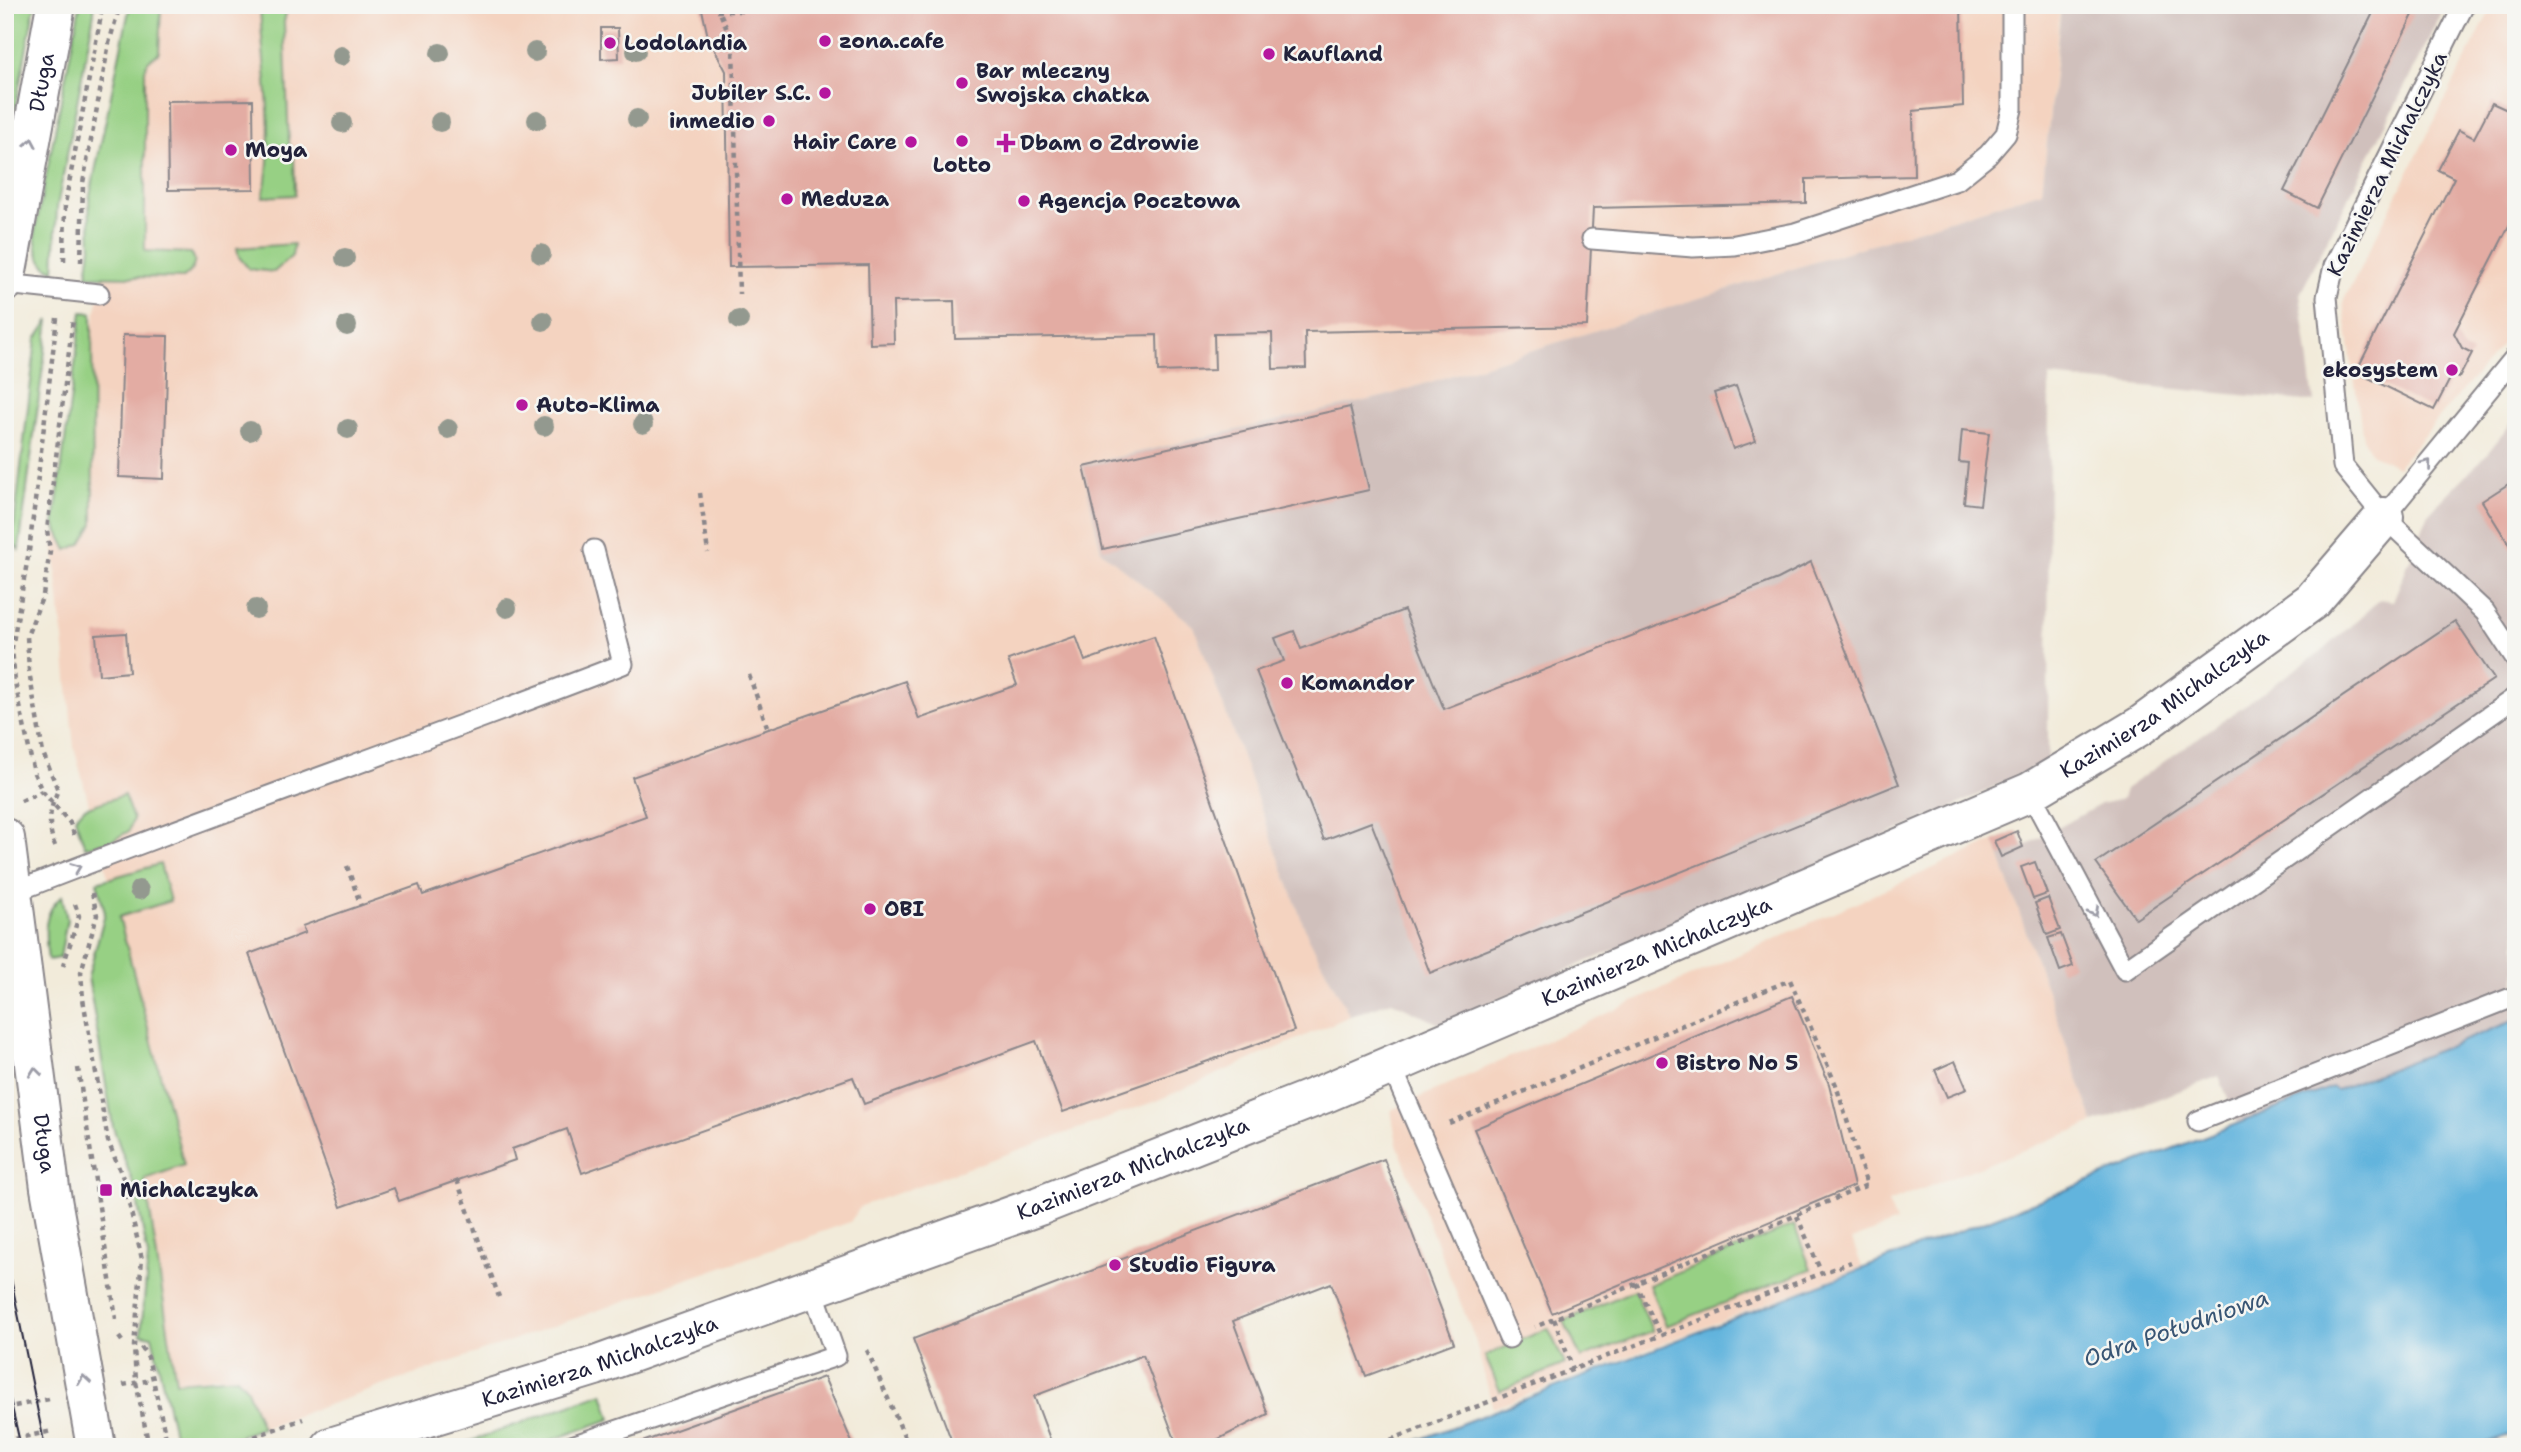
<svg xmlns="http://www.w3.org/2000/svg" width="2521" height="1452" font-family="'Shantell Sans',sans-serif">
	<rect width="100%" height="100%" fill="#f6f6f2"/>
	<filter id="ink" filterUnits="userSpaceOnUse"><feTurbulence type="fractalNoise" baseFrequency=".0143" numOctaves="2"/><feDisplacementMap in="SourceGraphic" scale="14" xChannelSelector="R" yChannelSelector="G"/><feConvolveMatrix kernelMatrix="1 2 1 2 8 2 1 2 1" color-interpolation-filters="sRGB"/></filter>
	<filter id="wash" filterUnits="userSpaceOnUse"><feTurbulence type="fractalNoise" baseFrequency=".00686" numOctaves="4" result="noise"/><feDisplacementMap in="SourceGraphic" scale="28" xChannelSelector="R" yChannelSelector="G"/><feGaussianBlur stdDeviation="1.57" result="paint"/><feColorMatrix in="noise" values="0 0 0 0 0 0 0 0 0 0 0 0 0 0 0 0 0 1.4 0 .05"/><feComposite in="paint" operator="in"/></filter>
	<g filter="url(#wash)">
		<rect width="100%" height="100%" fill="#f2ebda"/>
		<g fill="#f4d3c0">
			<path d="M146,5h1914l-18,186 -656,205 -304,69 19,86 93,75 114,311 42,79 -194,85 -295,105 -11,16 -588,206 -16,-41 -28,-11 -42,6 -31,-203 39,-14 -110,-418 -20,-199 45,-254z"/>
			<path d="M2493,5h23v323l-119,139 -26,-14 -8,-15 -20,-136z"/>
			<path d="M1994,841l100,282 -206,79 8,20 -44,18 10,27 -369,141 -18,-69 -78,-195 -6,-34z"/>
		</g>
		<g fill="#d0c0bc">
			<path d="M2061,5h385l-146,289 14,108 -265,-25 -1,383 -95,47 -514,217 -47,-23 -42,15 -42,-79 -114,-311 -93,-75 -19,-86 304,-69 656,-205z"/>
			<path d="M2516,417v603l-179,71 -6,-4 -94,35 -18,-46 -125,47 -100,-282 23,-10 7,16 77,-43 21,-5 3,-10 200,-140 55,-50 13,2 36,-88 57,-58z"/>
		</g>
		<g fill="#97d084" stroke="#5c7960" stroke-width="2">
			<path d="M5,5h30l-30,155z"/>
			<path d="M80,5h14v8l-37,194 -3,64c-17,-8 -18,-23 -19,-40z"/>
			<path d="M130,5h31l-2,48 -11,8 -3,9v181l46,2c8,9 0,20 -8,25l-96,-2 4,-28 -2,-48z"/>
			<path d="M260,5h28l-4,17 5,121 5,12 1,40 -32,2c14,-63 -1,-129 -3,-192z"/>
			<path d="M294,244l-2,12 -18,16 -25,-3 -10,-12 -2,-9z"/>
			<path d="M82,312l10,1 1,211 -12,20 -14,6 -13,-26z"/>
			<path d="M49,320l-30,230 -7,-7 24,-204z"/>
			<path d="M124,795l9,24 -4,12 -18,10 -26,6 -10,-29 9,-10z"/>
			<path d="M160,864l10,37 -51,16 65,248 -39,14 31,203 61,-5 9,10 16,41 -55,19h-30l-25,-111 -11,-2 7,-77 -13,-68 -22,-62 -25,-150 17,-64 -8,-31z"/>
			<path d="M62,896l5,23 -7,39 -12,2c-3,-25 -7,-47 14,-64z"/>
			<path d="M1794,1225l17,44 -145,57 -17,-41z"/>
			<path d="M1634,1290l19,41 -72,27 -17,-37z"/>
			<path d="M1548,1328l17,36 -65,27 -15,-35z"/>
			<path d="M603,1393l8,26 -79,28h-77z"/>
		</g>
		<path fill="#62b4dd" stroke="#426b8c" stroke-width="2" d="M2516,1020v413l-44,14h-1071l931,-360 5,3z"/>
		<g id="blocks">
			<g fill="#e3aca3">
				<path d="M701,5h1260l2,101 -50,5 1,65 -108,3v24l-213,5 -6,118 -282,6 1,36 -33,1 -1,-36 -58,1 1,36 -57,2 -1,-37 -202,4 -1,-38 -61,1 1,41 -24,1 -2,-79 -139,2 -3,-196 -18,-34z"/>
				<path d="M2377,5h14l22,10 -96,193 -33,-17z"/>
				<path d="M601,28h17l1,30 -18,1z"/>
				<path d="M253,100l1,89 -86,1 -1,-89z"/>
				<path d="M2492,103l24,11v98l-62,121 8,15 10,5 -13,25 -7,-3 -18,35 -78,-38 98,-194 -16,-8 21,-40 15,8z"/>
				<path d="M123,335l45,1 -4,143 -45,-2z"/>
				<path d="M1736,386l20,55 -23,8 -19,-56z"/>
				<path d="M1350,407l19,83 -266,59 -19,-82z"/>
				<path d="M1962,430l27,3 -9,72 -16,-2 4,-40 -9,-1z"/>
				<path d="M2516,479v77l-34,-55z"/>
				<path d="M1811,562l88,222 -469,189 -59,-151 -47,18 -68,-169 28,-10 -9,-23 19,-7 7,18 103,-39 40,99 334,-130z"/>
				<path d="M2455,621l39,58 -358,240 -40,-56z"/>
				<path d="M126,633l3,39 -30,3 -3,-40z"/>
				<path d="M1076,636l9,25 69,-25 140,395 -231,81 -27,-71 -172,63 -11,-27 -271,96 -15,-44 -55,20 3,11 -116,41 -5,-13 -53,19 -92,-253 56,-21 -3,-7 117,-41 4,10 223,-79 -14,-39 273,-96 14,38 98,-34 -9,-25z"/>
				<path d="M2017,831l6,16 -22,10 -7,-16z"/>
				<path d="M2035,862l12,32 -14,5 -12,-32z"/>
				<path d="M2048,898l12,32 -13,5 -12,-32z"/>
				<path d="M2061,934l12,32 -13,5 -12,-33z"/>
				<path d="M1792,996l37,88 25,102 -302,127 -78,-184z"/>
				<path d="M1955,1061l12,28 -20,8 -12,-27z"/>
				<path d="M1384,1159l70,184 -88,33 -35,-93 -98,38 35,93 -65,33h-25l-35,-92 -109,41 19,51h-99l-41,-108z"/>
				<path d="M824,1377l30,70h-223v-1z"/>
			</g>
		</g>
	</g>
	<g filter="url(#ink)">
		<use href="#blocks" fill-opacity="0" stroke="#8a868a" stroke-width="2"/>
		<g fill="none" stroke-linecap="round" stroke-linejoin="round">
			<defs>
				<g id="lane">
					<path d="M2464,5l-130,261 -7,31 16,169 41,51 101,95 31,47"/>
					<path d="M1592,239l101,8 42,-2 60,-12 162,-53 31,-25 18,-21 6,-25v-104"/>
					<path d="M5,284l94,10"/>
					<path d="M2384,517l132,-161"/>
					<path d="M2030,792l95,178 391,-273"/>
					<path d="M12,893c203,-80 408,-150 611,-229l-29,-114"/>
					<path d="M1391,1065l118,273"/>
					<path d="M2198,1121l318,-125"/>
					<path d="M569,1447l267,-91 -24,-69"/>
				</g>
				<g id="street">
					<path id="s1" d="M331,1447l264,-81 444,-160 289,-114 702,-300 110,-66 172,-125 72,-84"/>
				</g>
				<g id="secondary">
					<path id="s2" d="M5,282l51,-277"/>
					<path id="s3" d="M5,838l45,350 46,259"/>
				</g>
			</defs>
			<use href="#lane" stroke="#8a868a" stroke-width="23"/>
			<use href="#street" stroke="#8a868a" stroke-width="42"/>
			<use href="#secondary" stroke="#8a868a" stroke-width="42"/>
			<g stroke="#8a868a" stroke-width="4.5" stroke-dasharray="5 5" stroke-linecap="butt">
				<path d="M717,5l16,39 6,250"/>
				<path d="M717,11h25"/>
				<path d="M64,261l1,-57 38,-199"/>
				<path d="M81,262l2,-79 26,-140 11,-38"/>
				<path d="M57,318l-28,233 -17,97 3,34 19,91 8,18 28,32 5,14"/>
				<path d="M700,493l8,60"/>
				<path d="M749,675l19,54"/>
				<path d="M21,801l21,-10"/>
				<path d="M55,846c-8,-20 -6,-36 3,-56l-15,-37 -14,-82 -2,-35 16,-41 7,-44 -3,-21 26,-211"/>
				<path d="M347,866l14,40"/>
				<path d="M92,893l5,22 -16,57 2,27 25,142 15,37 19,81 -8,87 2,36 13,65"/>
				<path d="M63,966l16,-50 -5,-15"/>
				<path d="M78,1068l38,251"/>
				<path d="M1449,1123l341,-143 46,105 31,100 -332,142"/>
				<path d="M457,1180l42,117"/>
				<path d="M1797,1216l25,58"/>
				<path d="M1636,1283l24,51"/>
				<path d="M1554,1319l19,50"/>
				<path d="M119,1337l6,8"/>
				<path d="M141,1347l7,10 20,90"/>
				<path d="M867,1350l42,97"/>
				<path d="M123,1385l28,-5"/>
				<path d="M5,1408l44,-9"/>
				<path d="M5,1441l47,-10"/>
				<path d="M226,1447l77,-28"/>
				<path d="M1372,1447l479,-185"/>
				<path d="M2507,1447l9,-3"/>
			</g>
			<use href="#lane" stroke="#fff" stroke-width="19"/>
			<use href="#street" stroke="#fff" stroke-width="38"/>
			<use href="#secondary" stroke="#fff" stroke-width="38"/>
			<g stroke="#22223b" stroke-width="2">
				<path d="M5,66l10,-61"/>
				<path d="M5,1249l40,198"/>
				<path d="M5,1377l16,70"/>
			</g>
		</g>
		<g fill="#93998f">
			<circle cx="636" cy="51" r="10"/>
			<circle cx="535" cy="52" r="10"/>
			<circle cx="440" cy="53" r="10"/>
			<circle cx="341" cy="56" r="10"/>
			<circle cx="637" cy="119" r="10"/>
			<circle cx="537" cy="120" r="10"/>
			<circle cx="440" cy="122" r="10"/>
			<circle cx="342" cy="123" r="10"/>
			<circle cx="541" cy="254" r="10"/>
			<circle cx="345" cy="258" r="10"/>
			<circle cx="739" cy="320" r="10"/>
			<circle cx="543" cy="321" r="10"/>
			<circle cx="347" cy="326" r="10"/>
			<circle cx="643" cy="424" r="10"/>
			<circle cx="544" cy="426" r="10"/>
			<circle cx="348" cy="429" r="10"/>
			<circle cx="448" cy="429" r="10"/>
			<circle cx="250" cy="431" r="10"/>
			<circle cx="507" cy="608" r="10"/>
			<circle cx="256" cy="609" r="10"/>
			<circle cx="139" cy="890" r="10"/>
		</g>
		<defs><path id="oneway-chevron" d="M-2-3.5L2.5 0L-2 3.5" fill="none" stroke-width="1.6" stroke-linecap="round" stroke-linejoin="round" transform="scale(1.75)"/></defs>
		<g stroke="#9c9ca7">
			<use href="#oneway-chevron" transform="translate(31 143) rotate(-80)"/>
			<use href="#oneway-chevron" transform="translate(2427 464) rotate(-51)"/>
			<use href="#oneway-chevron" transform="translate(76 868) rotate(-21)"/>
			<use href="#oneway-chevron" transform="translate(2094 912) rotate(61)"/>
			<use href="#oneway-chevron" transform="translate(35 1072) rotate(-97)"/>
			<use href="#oneway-chevron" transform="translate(84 1380) rotate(-99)"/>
		</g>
	</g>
	<g fill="#b5179e" stroke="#f6f6f2" stroke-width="2.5">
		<circle cx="825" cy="41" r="7"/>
		<circle cx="610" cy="43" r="7"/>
		<circle cx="1269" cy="54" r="7"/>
		<circle cx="962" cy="83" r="7"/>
		<circle cx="825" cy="93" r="7"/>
		<circle cx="769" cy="121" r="7"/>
		<circle cx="962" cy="141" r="7"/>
		<circle cx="911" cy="142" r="7"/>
		<path d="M1002.5 132.5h7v7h7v7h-7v7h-7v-7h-7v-7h7z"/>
		<circle cx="231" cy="150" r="7"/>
		<circle cx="787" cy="199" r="7"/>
		<circle cx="1024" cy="201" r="7"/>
		<circle cx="2452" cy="370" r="7"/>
		<circle cx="522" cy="405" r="7"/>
		<circle cx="1287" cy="683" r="7"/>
		<circle cx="870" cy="909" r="7"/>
		<circle cx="1662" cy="1063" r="7"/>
		<rect x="99" y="1183" width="14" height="14" rx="3.5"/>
		<circle cx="1115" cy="1265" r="7"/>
	</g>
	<g text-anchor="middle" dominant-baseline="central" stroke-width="5" stroke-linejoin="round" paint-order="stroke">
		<g font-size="21" font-weight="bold" fill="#22223b" stroke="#f6f6f2" text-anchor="start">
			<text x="839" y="41">zona.cafe</text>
			<text x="624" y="43">Lodolandia</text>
			<text x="1283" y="54">Kaufland</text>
			<text x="976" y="71">Bar mleczny<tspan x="976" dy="24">Swojska chatka</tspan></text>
			<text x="811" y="93" text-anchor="end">Jubiler S.C.</text>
			<text x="755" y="121" text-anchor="end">inmedio</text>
			<text x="897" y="142" text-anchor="end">Hair Care</text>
			<text x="1020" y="143">Dbam o Zdrowie</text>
			<text x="245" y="150">Moya</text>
			<text x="962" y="165" text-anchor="middle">Lotto</text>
			<text x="801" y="199">Meduza</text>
			<text x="1038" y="201">Agencja Pocztowa</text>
			<text x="2438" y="370" text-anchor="end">ekosystem</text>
			<text x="536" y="405">Auto-Klima</text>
			<text x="1301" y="683">Komandor</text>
			<text x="884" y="909">OBI</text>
			<text x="1676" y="1063">Bistro No 5</text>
			<text x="120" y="1190">Michalczyka</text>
			<text x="1129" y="1265">Studio Figura</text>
		</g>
		<g font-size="21" fill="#22223b" stroke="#f6f6f2">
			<text stroke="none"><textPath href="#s2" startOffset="203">Długa</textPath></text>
			<text transform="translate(2387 164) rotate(-64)">Kazimierza Michalczyka</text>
			<text stroke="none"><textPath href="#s1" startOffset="1983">Kazimierza Michalczyka</textPath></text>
			<text stroke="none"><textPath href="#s1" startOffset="1416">Kazimierza Michalczyka</textPath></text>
			<text stroke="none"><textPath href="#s3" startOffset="308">Długa</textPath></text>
			<text stroke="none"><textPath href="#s1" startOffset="849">Kazimierza Michalczyka</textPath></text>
			<text stroke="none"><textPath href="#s1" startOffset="282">Kazimierza Michalczyka</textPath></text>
		</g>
		<g font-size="23" font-style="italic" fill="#385574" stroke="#f6f6f2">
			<text transform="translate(2176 1328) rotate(-19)">Odra Południowa</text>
		</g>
	</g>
	<rect width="2521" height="1452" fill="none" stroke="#f6f6f2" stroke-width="28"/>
</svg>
